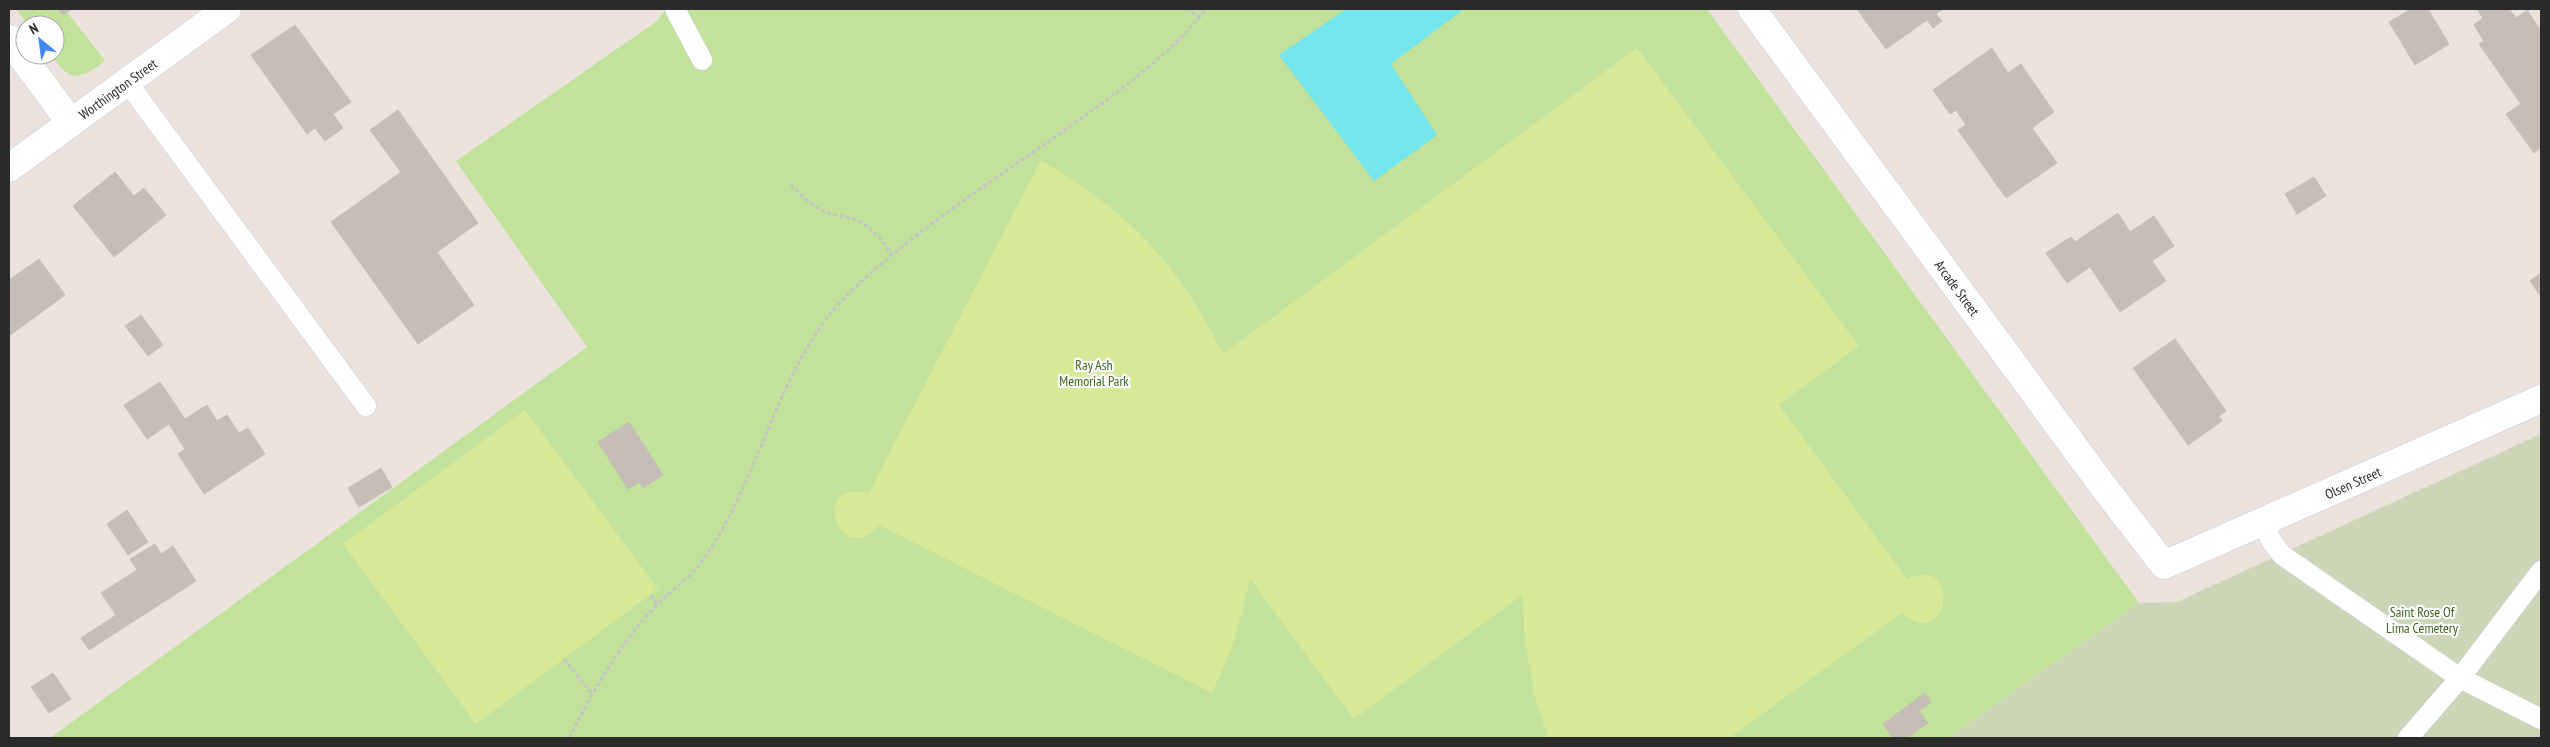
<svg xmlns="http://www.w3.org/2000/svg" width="2550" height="747" font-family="'PT Sans Narrow',sans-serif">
	<rect width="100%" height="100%" fill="#ece2dd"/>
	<g fill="#c2e19b">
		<path d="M16,9h42l5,6 4,-3 37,47v3c-27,18 -33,21 -53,-7h4v-30h-27z"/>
		<path d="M666,9h1041l432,594 -191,135h-1898l537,-391 -131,-186 201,-140z"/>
	</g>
	<path fill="#ccd5b5" d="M2541,434v304h-593l191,-135 38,-1z"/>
	<g fill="#d7e897">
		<path d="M1637,48l222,298 -80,59 128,174c57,-26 41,76 -5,34l-173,125h-181l-14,-45 -9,-52 -3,-46 -168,124 -104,-140 -17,67 -21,47 -333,-168c-39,47 -72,-47 -10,-32l172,-333c89,54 135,100 182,194z"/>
		<path d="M525,410l133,179 -182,135 -133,-180z"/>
	</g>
	<path fill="#73e5eb" d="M1346,9h118l-73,55 46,71 -63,46 -95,-126z"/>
	<g fill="#c5beb8" stroke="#c7beb7">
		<path d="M58,9h14l-9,6z"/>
		<path d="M1857,9h86l-7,5 6,7 -9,7 -6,-8 -41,29z"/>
		<path d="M2411,9h17l21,35 -34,21 -26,-43z"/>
		<path d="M2481,9h28l7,9 11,-8 14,21v116l-7,6 -28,-39 15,-10 -42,-60 5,-3 -10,-16 9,-7 -5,-7z"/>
		<path d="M295,25l56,77 -18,12 10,14 -18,13 -10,-13 -8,6 -56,-79z"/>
		<path d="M1992,48l16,25 13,-9 33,48 -22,16 25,35 -51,35 -48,-68 8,-5 -10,-15 -6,4 -17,-24z"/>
		<path d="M398,110l80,113 -41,29 37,53 -56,39 -87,-122 70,-50 -31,-42z"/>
		<path d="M115,172l19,24 10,-8 22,27 -52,42 -41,-51z"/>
		<path d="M2314,177l12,19 -29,18 -12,-20z"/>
		<path d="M2118,213l12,19 24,-16 20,30 -22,15 14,20 -46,31 -30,-45 -23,16 -21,-30 25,-16 4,5z"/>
		<path d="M39,259l26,36 -56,41v-56z"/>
		<path d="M2541,273v24l-11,-16z"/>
		<path d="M141,315l22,30 -15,11 -23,-30z"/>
		<path d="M2175,339l51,72 -7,5 3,5 -34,24 -55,-77z"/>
		<path d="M160,382l25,37 22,-14 10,16 10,-6 12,18 9,-5 17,26 -61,40 -26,-40 7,-5 -16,-25 -22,15 -23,-34z"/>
		<path d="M629,422l34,53 -20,13 -3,-6 -12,7 -30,-47z"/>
		<path d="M381,468l11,19 -33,20 -11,-19z"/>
		<path d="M127,510l21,32 -20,13 -21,-31z"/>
		<path d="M155,544l6,10 12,-8 23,35 -107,69 -8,-12 35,-23 -15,-22 36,-23 -7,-11z"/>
		<path d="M53,673l18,26 -22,14 -18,-26z"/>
		<path d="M1925,693l6,10 -12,8 9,12 -21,15h-14l-10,-14z"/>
	</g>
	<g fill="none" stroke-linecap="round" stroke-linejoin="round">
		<defs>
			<g id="lane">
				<path d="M675,9l27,51"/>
				<path d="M127,82l239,324"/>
				<path d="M2264,523l7,17 11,15 178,123 -52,60"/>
				<path d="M2541,571l-81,107 81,41"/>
			</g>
			<g id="street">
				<path d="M1752,9l351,477 61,79 377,-166"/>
				<path d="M9,39l62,84"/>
				<path d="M9,168l218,-159"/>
			</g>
		</defs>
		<use href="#lane" stroke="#c8cfd8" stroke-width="21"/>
		<use href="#street" stroke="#c8cfd8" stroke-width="29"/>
		<g stroke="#c4c4c4" stroke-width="3" stroke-dasharray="4 2.5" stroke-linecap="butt">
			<path d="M1186,9l14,8"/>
			<path d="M791,185c12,12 25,25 41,29 11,3 21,3 31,9 12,8 21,20 29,32"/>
			<path d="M651,595l6,9"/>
			<path d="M564,659l28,35"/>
			<path d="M569,738c25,-48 49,-92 87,-132 15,-16 33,-27 46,-45 61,-84 74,-199 151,-272 67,-63 148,-113 223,-167 46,-33 95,-68 130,-113"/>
		</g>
		<use href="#lane" stroke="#fff" stroke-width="20"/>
		<use href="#street" stroke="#fff" stroke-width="28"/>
	</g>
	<g text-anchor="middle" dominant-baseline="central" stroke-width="4.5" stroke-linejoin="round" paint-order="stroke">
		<g font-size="14" fill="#2b2b2b" stroke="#fff">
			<text transform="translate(118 89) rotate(-36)">Worthington Street</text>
			<text transform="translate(1957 288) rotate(54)">Arcade Street</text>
			<text transform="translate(2353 483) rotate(-24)">Olsen Street</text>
		</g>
		<g font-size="14" fill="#3b661c" stroke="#fff">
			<text x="1094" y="365">Ray Ash<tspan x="1094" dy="16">Memorial Park</tspan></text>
			<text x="2422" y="612">Saint Rose Of<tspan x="2422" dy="16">Lima Cemetery</tspan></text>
		</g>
	</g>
	<rect width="2550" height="747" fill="none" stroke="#2b2b2b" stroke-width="20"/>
	<g transform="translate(40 40) rotate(331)"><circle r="24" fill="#ffffff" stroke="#aaaaaa"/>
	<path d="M0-4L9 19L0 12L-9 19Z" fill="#4289f4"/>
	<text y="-8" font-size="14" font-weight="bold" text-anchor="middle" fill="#2b2b2b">N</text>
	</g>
</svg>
